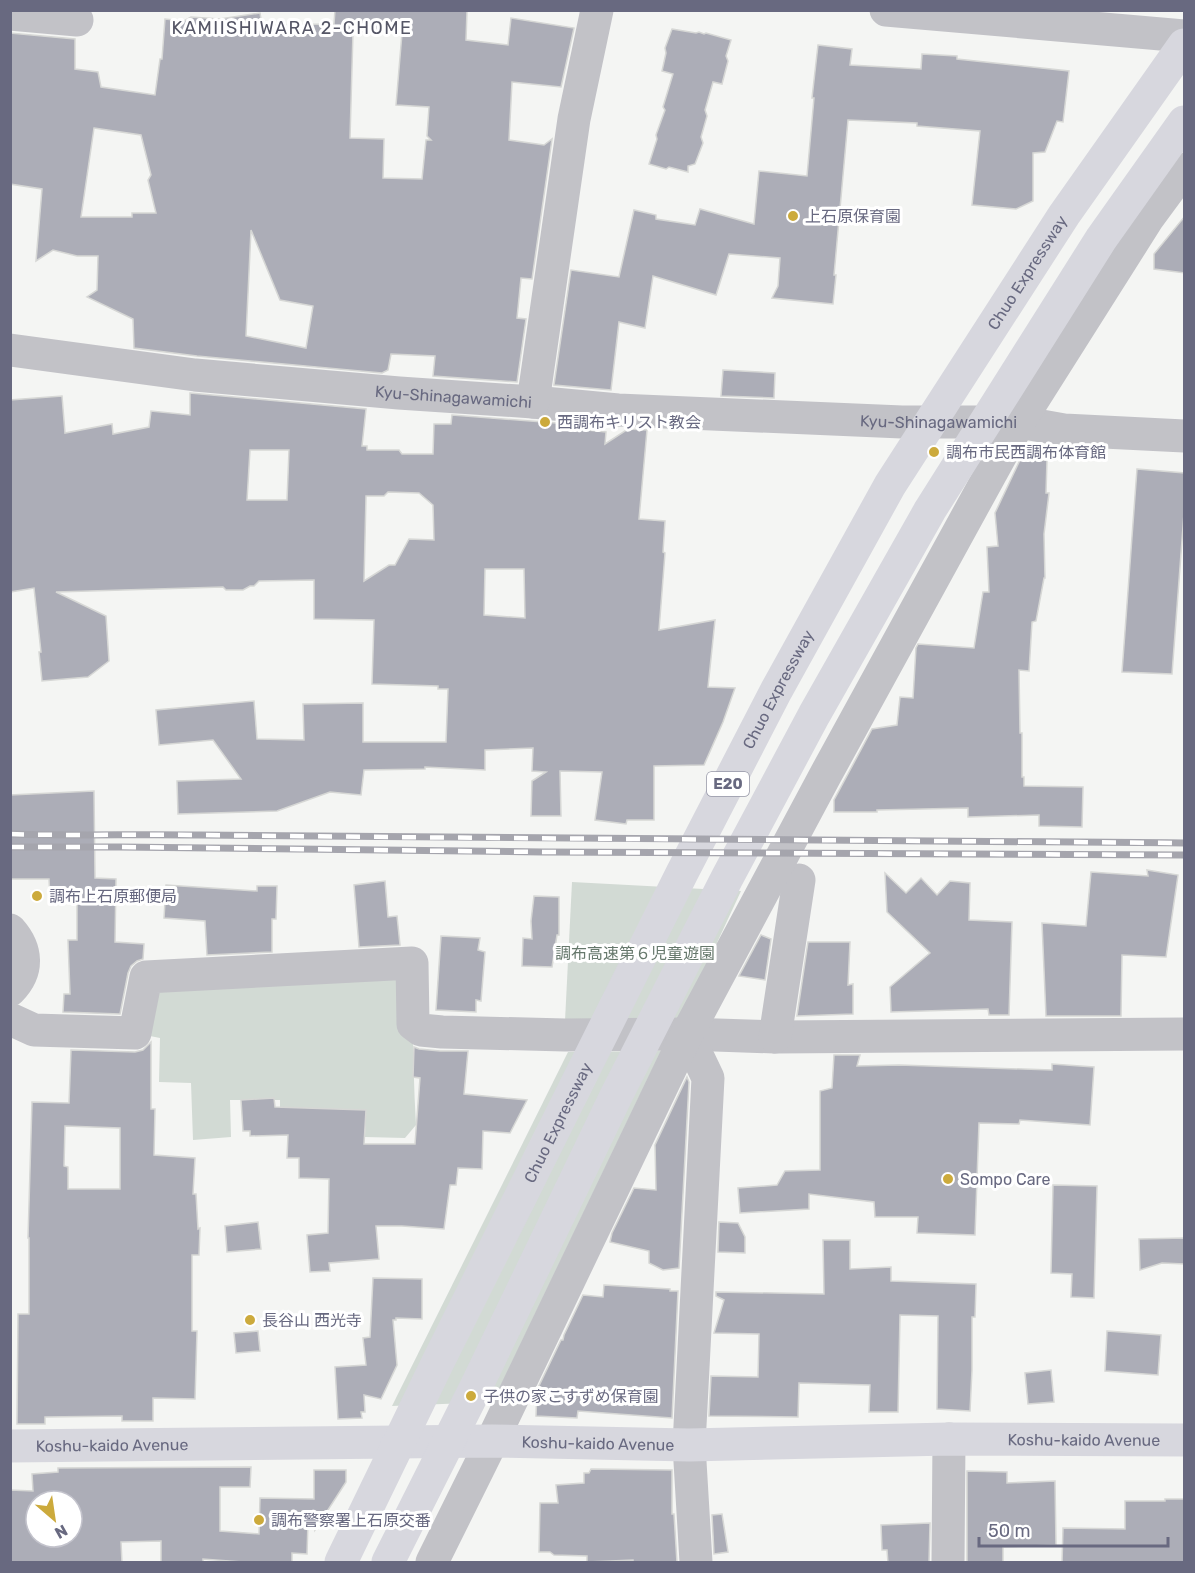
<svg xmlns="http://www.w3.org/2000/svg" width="1195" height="1573" font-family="Rubik,'Noto Sans JP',sans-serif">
	<rect width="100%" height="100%" fill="#f4f5f3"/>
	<g fill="#d2dad4">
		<path d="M572,882l169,9 -59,127 -117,3z"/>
		<path d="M412,977c1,49 1,98 4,148l-11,13 -40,-1 1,-27 -86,-3v-7h-50l1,37 -38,3 -2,-57 -32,-1 1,-44 -25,-5 10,-48z"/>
		<path d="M661,1051l-168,351 -101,4 176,-354z"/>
	</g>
	<g fill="#acadb7" stroke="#d6d7d5" stroke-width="1.5" fill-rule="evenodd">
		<path d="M335,10l132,1 -1,29 42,5 3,-27 63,10 -13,59 -49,-5 -3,58 35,5 8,-6 -20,140 -11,-1 -4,40 9,1 -9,63 -84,-6 2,-20 -44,-2 -3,16 -6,3 -185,-17 -63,-8 -1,-29 -46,-22 10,-7 1,-34h-21l-24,-6 -17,11 6,-72 -32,-5v-151l65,6v30l23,3 3,15 54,8 5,-36h2l3,-40 19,2 7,-4 29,2 40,-6 2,12 72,-1zM353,32l49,1 -6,72 33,2 -2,29 4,4h-5l-4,39 -39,-1 1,-39 -34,-1zM94,128l47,7 10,40 -3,5 8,33h-24v4h-51zM251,230l29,70 33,6 -7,42 -60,-12z"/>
		<path d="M672,29l24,4 3,-1 5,2 2,-1 25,7 -5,16 2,5 -6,23 -9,-2 -8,28 2,6 -6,21 2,6 -8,21 -7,2v6l-19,-5 -3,2 -17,-5 8,-25 -1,-4 9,-25 -2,-3 10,-33 -11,-3 4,-18 -1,-5z"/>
		<path d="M818,45l34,4 -2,16 71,4 1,-15 35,2v3l112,12 -6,51 -6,-1 -12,31 -12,1v48l-17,8 -44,-4 8,-74 -63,-5v-3l-69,-3 -14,155h2l-3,29 -61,-6 6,-12 2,-28 -51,-4 -13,41 -63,-19 -8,52 -26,-6 -8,68 -57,-5 17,-115 48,7 15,-67 22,5v4l39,6 5,-16 54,15 5,-53 48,5 7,-78h-2z"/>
		<path d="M1185,216v57l-31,-4v-15z"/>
		<path d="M723,370l52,3 -1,25 -53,-2z"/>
		<path d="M190,393l176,16 -4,37h5v4h32l3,4h31l1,-30h17l1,-9 117,9v4l37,4 -1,12 23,-15 19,1 -8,89 26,2 -2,31 2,1 -6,77 56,-10 -7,67 27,1 -12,34 -19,43 -50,1v54h-27l-1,4 -31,-4 7,-48 -42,-1 1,45h-30l1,-35 14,-9 -14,-1 1,-23 -48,2v20l-60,-3v2l-61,1 -3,25 -31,-3 -53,19 -99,3 -1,-33 64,-2 -28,-39 -54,5 -3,-35 98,-9 3,38 47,1 -1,-36 60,-1v39h83l2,-53h-10v-3l-66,-2 2,-64 -60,-1v-39l-55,1 -5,5h-4l-7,4h-17l-3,-3 -167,5 50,24 3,45 -21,16 -46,4 -3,-29h2l-7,-64 -24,4v-192l52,-4 3,37 47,-9 1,10 36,-7 2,-16 39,4zM250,450h39l-2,50h-40zM388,492l31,1 14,12 1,35 -25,-1 -14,26h-6l-25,16 2,-85h18zM485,569h39l1,49 -41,-3z"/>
		<path d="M1020,460h27l-1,33h3l-5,41 1,44h-1l-8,43 -4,1 -3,49 -10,-1 1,63h2v44h2v9l59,1 -1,40 -43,-1v-11l-71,2v-9l-91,2v2h-43v-12l38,-71 25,-4 3,-28 13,1 3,-50 2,-4 56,4 9,-56h6l-2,-45 11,-1 -3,-33z"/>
		<path d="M1137,469l48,4v27l-13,174 -50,-2z"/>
		<path d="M94,791l1,87 21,1 -1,63 29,2 -1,15 -6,2 -6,5 -3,7 -8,41 -57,-2 1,-18h6l-2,-54h9v-44l-27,2 -1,-19h-39v-84z"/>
		<path d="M1147,870l31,5 -12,82 -44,-2 -1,61h-75l-4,-93 44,3 5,-54 57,4z"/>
		<path d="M885,873l21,20 15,-15 16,17 13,-14 20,2 -1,37 43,2 -3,93h-20l-1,-6 -97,3 -1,-25 40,-34 -43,-41z"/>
		<path d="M385,881l3,36 9,-1 3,29 -41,2 -5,-62z"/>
		<path d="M166,885l91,6v-5h20l-1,33h-4v33l-65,3 -2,-34 -41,-3z"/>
		<path d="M534,896l25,1v38h-2l-5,32 -30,-1 1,-28 9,1 -1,-18z"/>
		<path d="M761,935l10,4 -6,41 -26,-4z"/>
		<path d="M441,936l39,2 -2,12 7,2 -4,49 -5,-1v12l-40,-2z"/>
		<path d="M808,942h42l-2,43 5,-1v30l-56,2z"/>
		<path d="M151,1042v67h4l-1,46 41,3 -2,36h3l2,35 2,-1 -1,27h-7v76h5l-2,68 -42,-1v23h-31v-5l-77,1v7h-28l1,-110h11v-76h-1l4,-136 37,1 2,-53 64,2 8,-2zM65,1126l55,2v61h-52v-22l-4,-1z"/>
		<path d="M414,1047l5,2 21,2h28l-4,43 63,6 -17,33 -27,-2 -1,38 -24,-1 -2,17h-6l-6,44 -42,-3h-26l3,33 -50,4 1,8 -20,1 -3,-37 21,-2 1,-54 -30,-1v-20h-12l1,-23 -38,1v-5h-7l-2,-31 33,-2 1,9 91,3 -2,34h51l5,-66 -7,-1z"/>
		<path d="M834,1055h26l-3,11 42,-1 153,5v-6l42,3 -4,58 -70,-5 -1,4 -40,-1 -4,112 -58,-2 1,-16h-43l-1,-15 -65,-8v15l-69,4 -2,-25 39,-3 8,-14 35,-1v-79l12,-3z"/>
		<path d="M687,1077l2,5 -10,186 -16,2 -14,-7v-12l-39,-9 2,-9 22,-45 22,2 -1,-45z"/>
		<path d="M1053,1185l44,1 -3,112 -23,-1 1,-23 -21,-1z"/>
		<path d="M258,1222l3,27 -34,3 -2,-26z"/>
		<path d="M719,1222l19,1 7,14v16l-27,-1z"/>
		<path d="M1185,1238v26l-23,-1 -22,7 -1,-31z"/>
		<path d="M823,1240h27v29l41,-2v14l85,3 -1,33h-3v53l-2,41 -33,-2 1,-93 -38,-1 -2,97h-29l1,-27 -71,-2 -1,34 -89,-1 2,-40 47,1 1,-43 -45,-1 10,-33 -8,-4v-4l108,2z"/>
		<path d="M373,1278l49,1v40l-26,-1v2h-3l4,45 -16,34 -17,-4 1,17h-4l1,6 -24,1 -3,-52 31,-2 -3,-27 7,-1z"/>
		<path d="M604,1285l66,4v2h8l-6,127 -94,-7 -1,7 -41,-2 1,-26 24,-50h2l1,-5 19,-40 20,2z"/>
		<path d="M258,1331l2,20 -24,2 -2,-20z"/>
		<path d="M1107,1331l54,4 -3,40 -53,-4z"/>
		<path d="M1051,1370l3,32 -26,2 -3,-31z"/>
		<path d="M251,1467l-1,20h-30v44l39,3 1,-36 54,1v-29h32v12l-31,48v-8h-7l-1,32 -15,-1v10h-36l-53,-4v4h-42v-22l-40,1 1,21h-112v-73l23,1 -1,-17 26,-2v-4zM36,1501h36v36h-36z"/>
		<path d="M591,1469l81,1v44h2l3,49h-44v-3l-46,2v-6l-33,-1 -4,-3h-11l1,-49h18l-2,-18 28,-2v-10h5z"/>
		<path d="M967,1471l40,1v11l48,-2 1,64 -53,2v16h-36z"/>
		<path d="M1165,1499h20v64h-123l1,-35 62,1v-28h40z"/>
		<path d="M722,1514l6,38 -14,2 -2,-39z"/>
		<path d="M930,1523l-1,40h-41l-1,-13h-5l-1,-25z"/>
	</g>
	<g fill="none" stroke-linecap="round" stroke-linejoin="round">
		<g stroke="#c2c2c7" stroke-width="33">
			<path d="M886,10l298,26"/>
			<path d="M10,14l67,6"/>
			<path id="s1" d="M10,350l185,25 204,18 134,9 85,8 284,12h117l45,8 120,6"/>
			<path d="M533,402l41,-283 23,-109"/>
			<path d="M10,930c17,19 19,41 0,60"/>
			<path d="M10,1019l24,11 101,3 11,-56 266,-14 1,61 8,6 21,2 123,3 122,-1 88,3 409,-3"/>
			<path d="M687,1034l21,44 -19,367 7,117"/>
			<path d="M775,1037l24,-157"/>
			<path d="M432,1562l60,-121 195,-407 139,-260 193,-352 129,-204 36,-49"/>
			<path d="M948,1562l1,-123"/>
		</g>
		<path stroke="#d7d7de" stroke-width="33" id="s2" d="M10,1446l482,-5 197,4 260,-6 235,1"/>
		<g stroke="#d7d7de" stroke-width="33">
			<path id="s3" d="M341,1562l96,-198 245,-491 94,-182 114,-206 174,-270 120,-170"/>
			<path d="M388,1562l88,-175 140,-291 111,-218 87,-163 116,-205 171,-271 83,-117"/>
		</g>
		<defs>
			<g id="rail">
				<path d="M10,834c63,2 126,0 189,1 329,4 657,5 985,8"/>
				<path d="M10,847h109l424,5 641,3"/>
			</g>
		</defs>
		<use href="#rail" stroke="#a5a5ad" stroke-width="7"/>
		<use href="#rail" stroke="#fff" stroke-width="4.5" stroke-dasharray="14" stroke-linecap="butt"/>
	</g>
	<g fill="#ccaa3c" stroke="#fff" stroke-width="2">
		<circle cx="793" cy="216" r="6"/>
		<circle cx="545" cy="422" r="6"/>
		<circle cx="934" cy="452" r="6"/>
		<circle cx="37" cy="896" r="6"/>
		<circle cx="948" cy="1179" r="6"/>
		<circle cx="250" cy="1320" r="6"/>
		<circle cx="471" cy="1396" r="6"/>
		<circle cx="259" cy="1520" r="6"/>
	</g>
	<g text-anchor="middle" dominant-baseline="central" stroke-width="6" stroke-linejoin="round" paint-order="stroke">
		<rect fill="#fff" stroke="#9596a6" stroke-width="1.5" x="707" y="772" width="42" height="24" rx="4.5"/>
		<g font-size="15" font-weight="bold" fill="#686980">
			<text x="728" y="784">E20</text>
		</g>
		<g font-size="16" fill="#686980" stroke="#fff" text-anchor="start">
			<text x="805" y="216">上石原保育園</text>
			<text x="557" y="422">西調布キリスト教会</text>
			<text x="946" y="452">調布市民西調布体育館</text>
			<text x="49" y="896">調布上石原郵便局</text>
			<text x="960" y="1179">Sompo Care</text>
			<text x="262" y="1320">長谷山 西光寺</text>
			<text x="483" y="1396">子供の家こすずめ保育園</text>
			<text x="271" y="1520">調布警察署上石原交番</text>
		</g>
		<g font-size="16" fill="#686980" stroke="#fff">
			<text stroke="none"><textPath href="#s3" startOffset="1462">Chuo Expressway</textPath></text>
			<text stroke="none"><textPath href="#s1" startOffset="446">Kyu-Shinagawamichi</textPath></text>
			<text stroke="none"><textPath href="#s1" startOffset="932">Kyu-Shinagawamichi</textPath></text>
			<text stroke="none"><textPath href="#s3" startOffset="976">Chuo Expressway</textPath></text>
			<text stroke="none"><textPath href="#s3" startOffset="490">Chuo Expressway</textPath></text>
			<text stroke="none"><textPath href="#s2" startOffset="1074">Koshu-kaido Avenue</textPath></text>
			<text stroke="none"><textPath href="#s2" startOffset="588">Koshu-kaido Avenue</textPath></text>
			<text stroke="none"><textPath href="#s2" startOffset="102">Koshu-kaido Avenue</textPath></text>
		</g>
		<g font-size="16" fill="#66786c" stroke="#fff">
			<text x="635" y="953">調布高速第６児童遊園</text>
		</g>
		<g font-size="18" letter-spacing="1.5" fill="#555666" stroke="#fff">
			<text x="292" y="28">KAMIISHIWARA 2-CHOME</text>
		</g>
	</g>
	<rect width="1195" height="1573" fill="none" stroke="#686980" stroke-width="24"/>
	<g transform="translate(54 1519) rotate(151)"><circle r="28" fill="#ffffff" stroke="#c3c3cc" stroke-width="1.5"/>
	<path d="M0-4.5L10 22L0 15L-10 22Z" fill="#ccaa3c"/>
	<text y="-9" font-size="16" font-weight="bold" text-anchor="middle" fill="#686980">N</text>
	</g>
	<path d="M979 1537v9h189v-9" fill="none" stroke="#686980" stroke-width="3"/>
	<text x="988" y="1537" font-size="18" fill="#686980" stroke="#ffffff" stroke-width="4.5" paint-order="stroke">50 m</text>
</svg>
